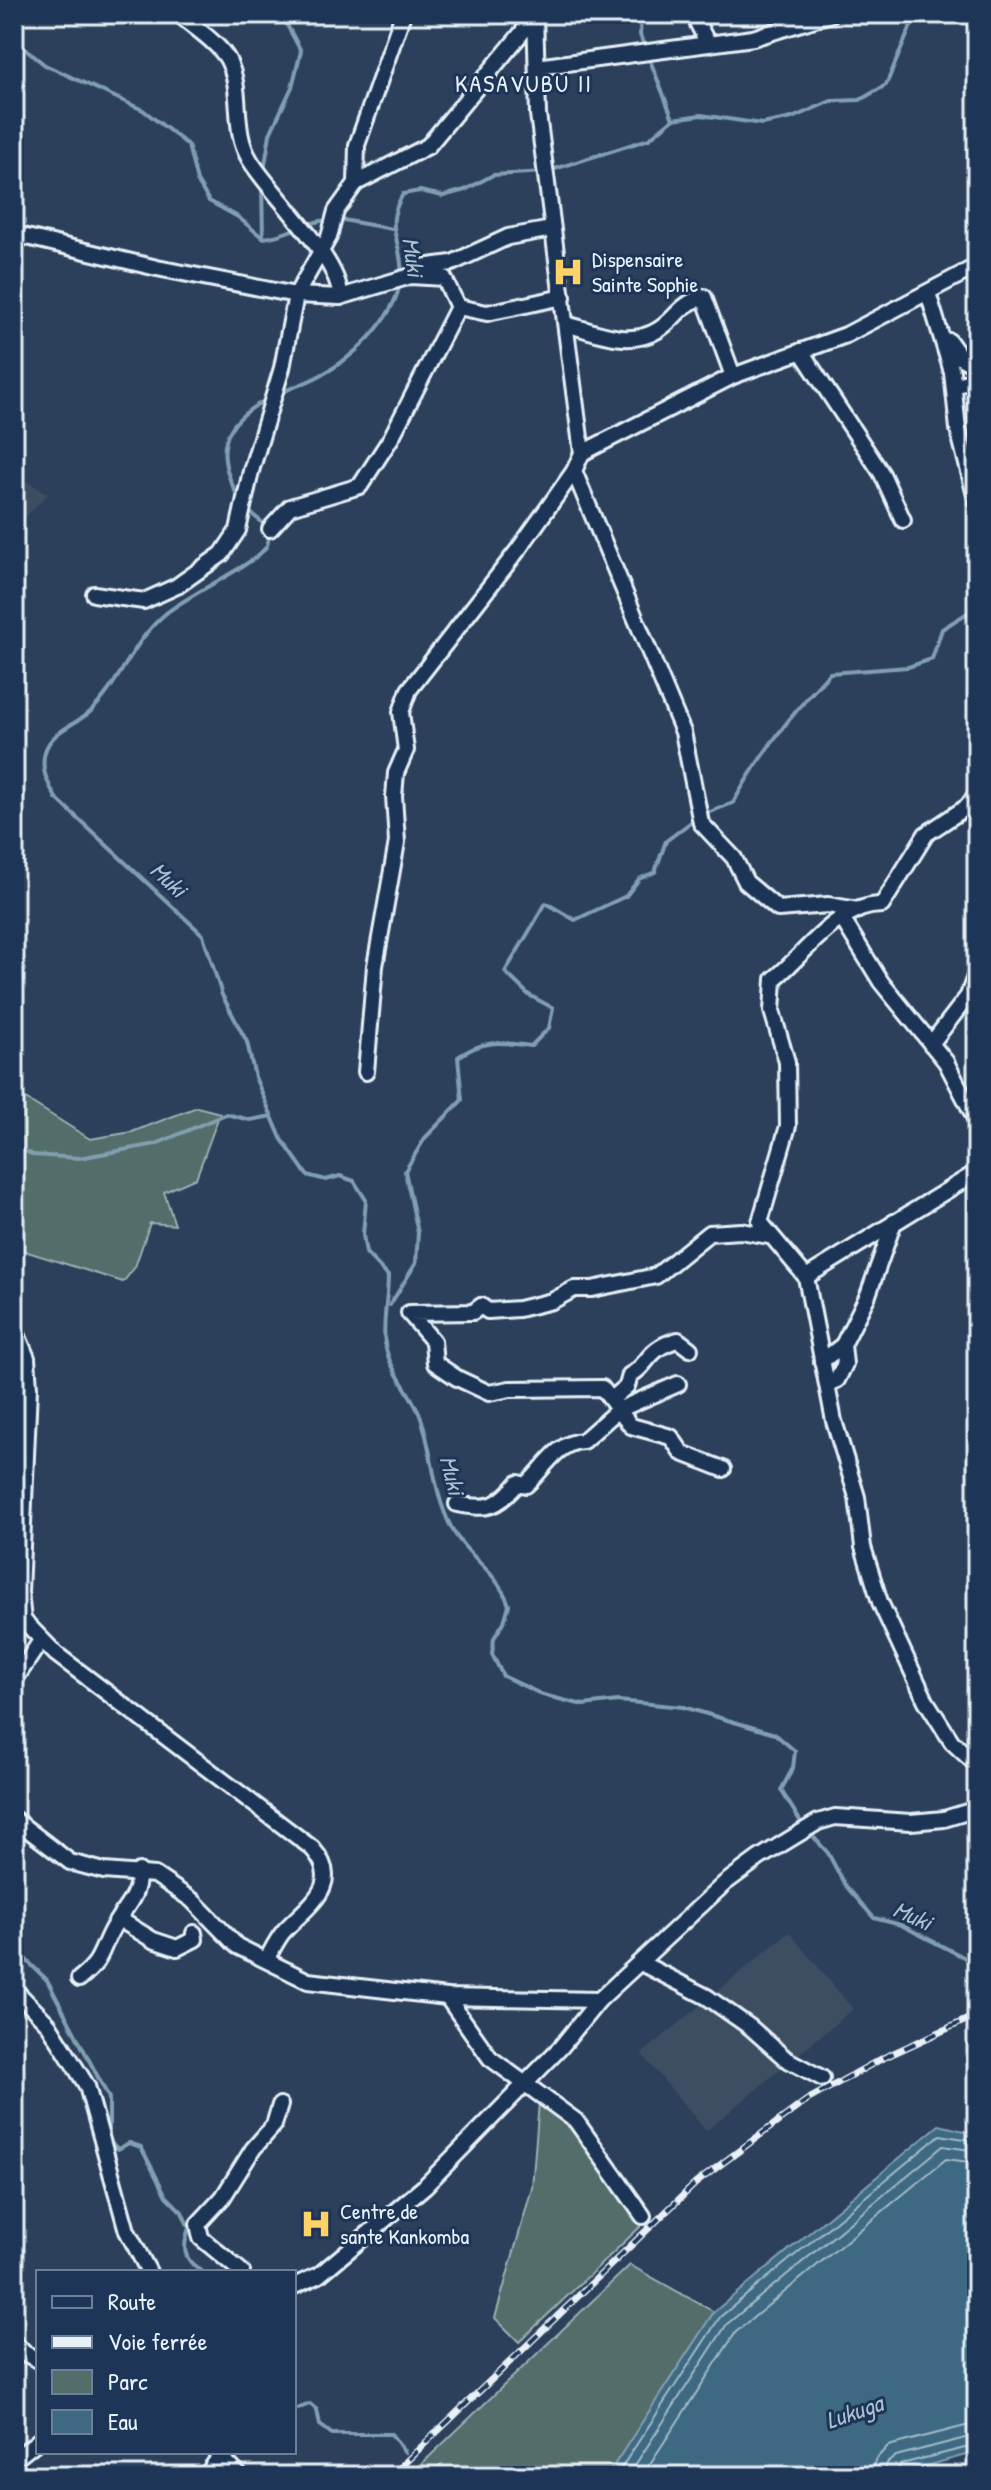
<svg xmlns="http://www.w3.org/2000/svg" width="991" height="2490" font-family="'Patrick Hand',sans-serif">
	<rect width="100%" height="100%" fill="#2c405c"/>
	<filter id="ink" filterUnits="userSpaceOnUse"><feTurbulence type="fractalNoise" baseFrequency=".0125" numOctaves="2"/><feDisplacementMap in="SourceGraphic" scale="16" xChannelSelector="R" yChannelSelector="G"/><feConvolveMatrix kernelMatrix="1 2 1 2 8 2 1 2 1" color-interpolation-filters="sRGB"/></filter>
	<g filter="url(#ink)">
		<g fill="#3d4d62">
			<path d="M14,474l34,20 -34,34z"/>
			<path d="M789,1932l64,77 -147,122 -64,-77z"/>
		</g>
		<g fill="#536d6b" stroke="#9eafb2" stroke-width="2">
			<path d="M26,1099l64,40 42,-7 65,-25 23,6 -24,65 -32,14 11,33 -25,-2 -15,44 -12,15 -105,-33 -4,-12v-132z"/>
			<path d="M539,2102l40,29 62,95 -122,116 -24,-24 37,-130z"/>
			<path d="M630,2265l84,47 -107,164h-198z"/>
		</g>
		<path fill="#3d6982" stroke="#819fb1" stroke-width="2" d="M939,2125l38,9v318l-88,24h-282l107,-164z"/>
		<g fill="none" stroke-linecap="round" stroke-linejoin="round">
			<g stroke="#a4bbc9" stroke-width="2">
				<path d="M616,2476l104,-159 220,-182 37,6"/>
				<path d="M628,2476l99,-152 216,-178 34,5"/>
				<path d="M642,2476l94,-144 210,-173 31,4"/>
				<path d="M872,2476l3,-16 13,-14 89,-23"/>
				<path d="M884,2476l3,-13 9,-7 81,-21"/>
				<path d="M894,2476l7,-12 76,-19"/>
			</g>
			<g stroke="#819fb1" stroke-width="4">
				<path d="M641,14l-1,21 33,84"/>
				<path d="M14,40l31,25 98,45 45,35 9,36 12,20 29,16 25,21c25,-2 41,-17 66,-18"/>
				<path d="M264,171l6,-37 22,-47 9,-36 -20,-37"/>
				<path d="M262,184l1,54"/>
				<path d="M338,219l54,10"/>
				<path d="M278,394c12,-6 26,-10 39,-17 38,-18 89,-68 84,-113 -3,-31 -16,-39 2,-70l17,-3 23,5 22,-6 28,-15 52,-3 104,-33 24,-20 28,-4 61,9 30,-6 39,-17 29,-1 26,-15 30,-71"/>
				<path d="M240,500c-27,-47 -20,-78 30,-102"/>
				<path d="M247,510l23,19c-1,5 -1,14 -4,18 -10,17 -81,49 -102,68 -32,27 -44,69 -74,97 -14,12 -40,20 -45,40 -5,18 3,31 11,46l147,137 19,60 25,47 8,35 26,61 26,37 19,5 14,-4 14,5 12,19 -3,35 3,18 22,23c0,21 -6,48 -3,68 5,30 29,50 37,77 11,36 12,73 29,106 17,32 44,40 58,78l-5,17 -10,16 -2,16 11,22 40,19 40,10 35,-4 65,6 92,27 20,17 -2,17 -12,22 23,37"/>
				<path d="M702,815l31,-12c27,-49 58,-89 97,-130l78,-6 24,-8 10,-30 35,-22"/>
				<path d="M14,1145l19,10 46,3 77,-14 70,-30 24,6 22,-4"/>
				<path d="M390,1305l26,-42 2,-30 -13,-62 20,-33 37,-38 -4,-43c26,-18 42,-15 73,-11l18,-18 4,-20 -24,-13 -24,-23 41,-69 29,17 51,-24 13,-17 16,-7 11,-31 29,-22"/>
				<path d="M810,1833l18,20 17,32 29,33 27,7 76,39"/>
				<path d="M14,1948l33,32 62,118v43l9,8 11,-6 12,4 25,49 16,16 7,16c-7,21 -6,31 13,44"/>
				<path d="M294,2410l16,-6 7,6 3,15 12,9h59l14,18"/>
			</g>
			<defs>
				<g id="minor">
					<path d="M179,14c14,13 40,29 49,46 16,32 3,69 22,100 18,31 92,101 90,137"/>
					<path d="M693,14l15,30"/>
					<path d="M537,67l216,-29 78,-24"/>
					<path d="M356,183l72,-37 107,-129"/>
					<path d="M14,234l143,34 139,27 44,2 71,-21 33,2 14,29"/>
					<path d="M411,276l11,-9 30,-4 56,-26 44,-8"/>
					<path d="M928,293l24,79 6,57 19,74"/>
					<path d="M566,324c30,8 63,24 92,6 19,-12 21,-26 46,-33l29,79"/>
					<path d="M949,341l12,17 16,9"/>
					<path d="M801,351l81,123 21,46"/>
					<path d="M954,386l23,-7"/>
					<path d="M582,453l151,-77 113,-41 131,-69"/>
					<path d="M574,471l109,261 18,91 33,35 12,24 32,27 50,-4 30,5"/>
					<path d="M270,529l20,-22 70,-21 31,-48 67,-131 29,6 76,-16"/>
					<path d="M94,594l50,7 33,-15 45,-32 16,-24 13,-59 31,-103 14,-73 33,-58 7,-26 20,-28 1,-38 46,-131"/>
					<path d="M977,793l-9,13 -42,28 -44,71c-46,0 -76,49 -108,74l-2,32 15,51 1,64 -28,96 46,55 28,144 23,76 6,50 17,55 46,99 26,41 25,23"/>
					<path d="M843,920l38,62 65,80 31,60"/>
					<path d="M931,1044l37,-48 9,-25"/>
					<path d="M366,1072l9,-106 22,-124 -3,-46 2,-23 10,-23 -5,-38 8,-22 109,-140 56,-79 8,-18 -44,-339 -3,-100"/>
					<path d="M806,1277l171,-105"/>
					<path d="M14,1327l13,31 2,30 -9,204 3,28 33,34 256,194c33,36 -4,57 -28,83 -7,8 -12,19 -17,28"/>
					<path d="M843,1345l25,-50 26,-73"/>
					<path d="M822,1361l21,-16 2,19 -8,16 -10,4"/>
					<path d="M612,1399l15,-13 3,-11c18,-8 16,-27 48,-35l12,9"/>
					<path d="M723,1469l-41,-16 -11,-16 -40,-11 -29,-38 -92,1 -21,4 -32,-15 -22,-15 -2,-22 -24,-28 64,-1 8,-6 7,5 31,-2 33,-8 22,-12h18l64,-13 53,-43 32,-2 28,5"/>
					<path d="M457,1504c31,6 40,4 61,-21l8,2c18,-15 30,-43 57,-44l35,-31 60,-26"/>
					<path d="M14,1681l26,-39"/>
					<path d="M14,1819l56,43 34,9 51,4 37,25 45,46 71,35 139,16 152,3"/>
					<path d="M119,1919l34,21 24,8 18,-9 -1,-6"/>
					<path d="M641,1963l66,34 43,30 36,32 36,19"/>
					<path d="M79,1979c22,-17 20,-24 31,-46 13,-27 27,-30 29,-62"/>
					<path d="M14,1989l35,36 38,61 40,145 22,41"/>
					<path d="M447,1997l43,61 86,63 67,95"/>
					<path d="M242,2272l-41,-34 -3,-14 25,-27 30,-48 21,-24 6,-20"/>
					<path d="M294,2286l25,-11 106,-89 136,-139 38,-47 126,-117 34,-25 59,-36 17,-5 76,5 33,-3 33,-10"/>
					<path d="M14,2342l10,11 14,7"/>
					<path d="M216,2452l24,24"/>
					<path d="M14,2460l24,-19"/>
					<path d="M206,2476l14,-20"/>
				</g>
			</defs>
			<use href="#minor" stroke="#e8f1f8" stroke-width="20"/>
			<use href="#minor" stroke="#1d3557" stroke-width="14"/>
			<defs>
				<path id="rail" d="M391,2476l305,-293 111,-83 76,-42 94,-43"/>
			</defs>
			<use href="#rail" stroke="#e8f1f8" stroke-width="7"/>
			<use href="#rail" stroke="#1d3557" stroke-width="4" stroke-dasharray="12" stroke-linecap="butt"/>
		</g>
	</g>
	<defs>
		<symbol id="hospital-bare" viewBox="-9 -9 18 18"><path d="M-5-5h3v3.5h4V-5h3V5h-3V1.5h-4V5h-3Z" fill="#ffd166" stroke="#1d3557" stroke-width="2.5" paint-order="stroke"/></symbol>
	</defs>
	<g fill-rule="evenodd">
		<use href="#hospital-bare" x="546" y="250" width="44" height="44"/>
		<use href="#hospital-bare" x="294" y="2202" width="44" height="44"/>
	</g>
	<g text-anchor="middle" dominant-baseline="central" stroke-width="6" stroke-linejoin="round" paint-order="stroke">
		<g font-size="22" fill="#e8f1f8" stroke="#1d3557" text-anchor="start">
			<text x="592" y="259">Dispensaire<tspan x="592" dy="25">Sainte Sophie</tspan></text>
			<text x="340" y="2211">Centre de<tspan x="340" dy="25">sante Kankomba</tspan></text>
		</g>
		<g font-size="24" letter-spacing="2" fill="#e8f1f8" stroke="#1d3557">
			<text x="524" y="83">KASAVUBU II</text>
		</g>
		<g font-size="24" font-style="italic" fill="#acc1cf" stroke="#1d3557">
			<text transform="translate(414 257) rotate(82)">Muki</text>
			<text transform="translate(169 879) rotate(43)">Muki</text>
			<text transform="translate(453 1475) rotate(76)">Muki</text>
			<text transform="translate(913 1915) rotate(24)">Muki</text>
			<text transform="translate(854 2411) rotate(-19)">Lukuga</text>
		</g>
	</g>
	<rect width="991" height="2490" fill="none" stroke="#1d3557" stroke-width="48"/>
	<rect x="24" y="24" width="943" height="2442" fill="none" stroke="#e8f1f8" stroke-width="3" filter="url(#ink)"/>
	<rect x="36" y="2270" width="260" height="184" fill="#1d3557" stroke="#6e8097" stroke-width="2"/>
	<rect x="52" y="2296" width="40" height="12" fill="#1d3557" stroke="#6e8097" stroke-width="2"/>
	<text x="108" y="2310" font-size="24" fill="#e8f1f8">Route</text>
	<rect x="52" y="2336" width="40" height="12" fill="#e8f1f8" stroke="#6e8097" stroke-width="2"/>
	<text x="108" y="2350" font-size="24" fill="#e8f1f8">Voie ferrée</text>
	<rect x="52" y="2370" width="40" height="24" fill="#536d6b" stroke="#6e8097" stroke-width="2"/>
	<text x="108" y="2390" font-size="24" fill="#e8f1f8">Parc</text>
	<rect x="52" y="2410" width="40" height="24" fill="#3d6982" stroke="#6e8097" stroke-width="2"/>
	<text x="108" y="2430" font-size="24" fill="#e8f1f8">Eau</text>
</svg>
